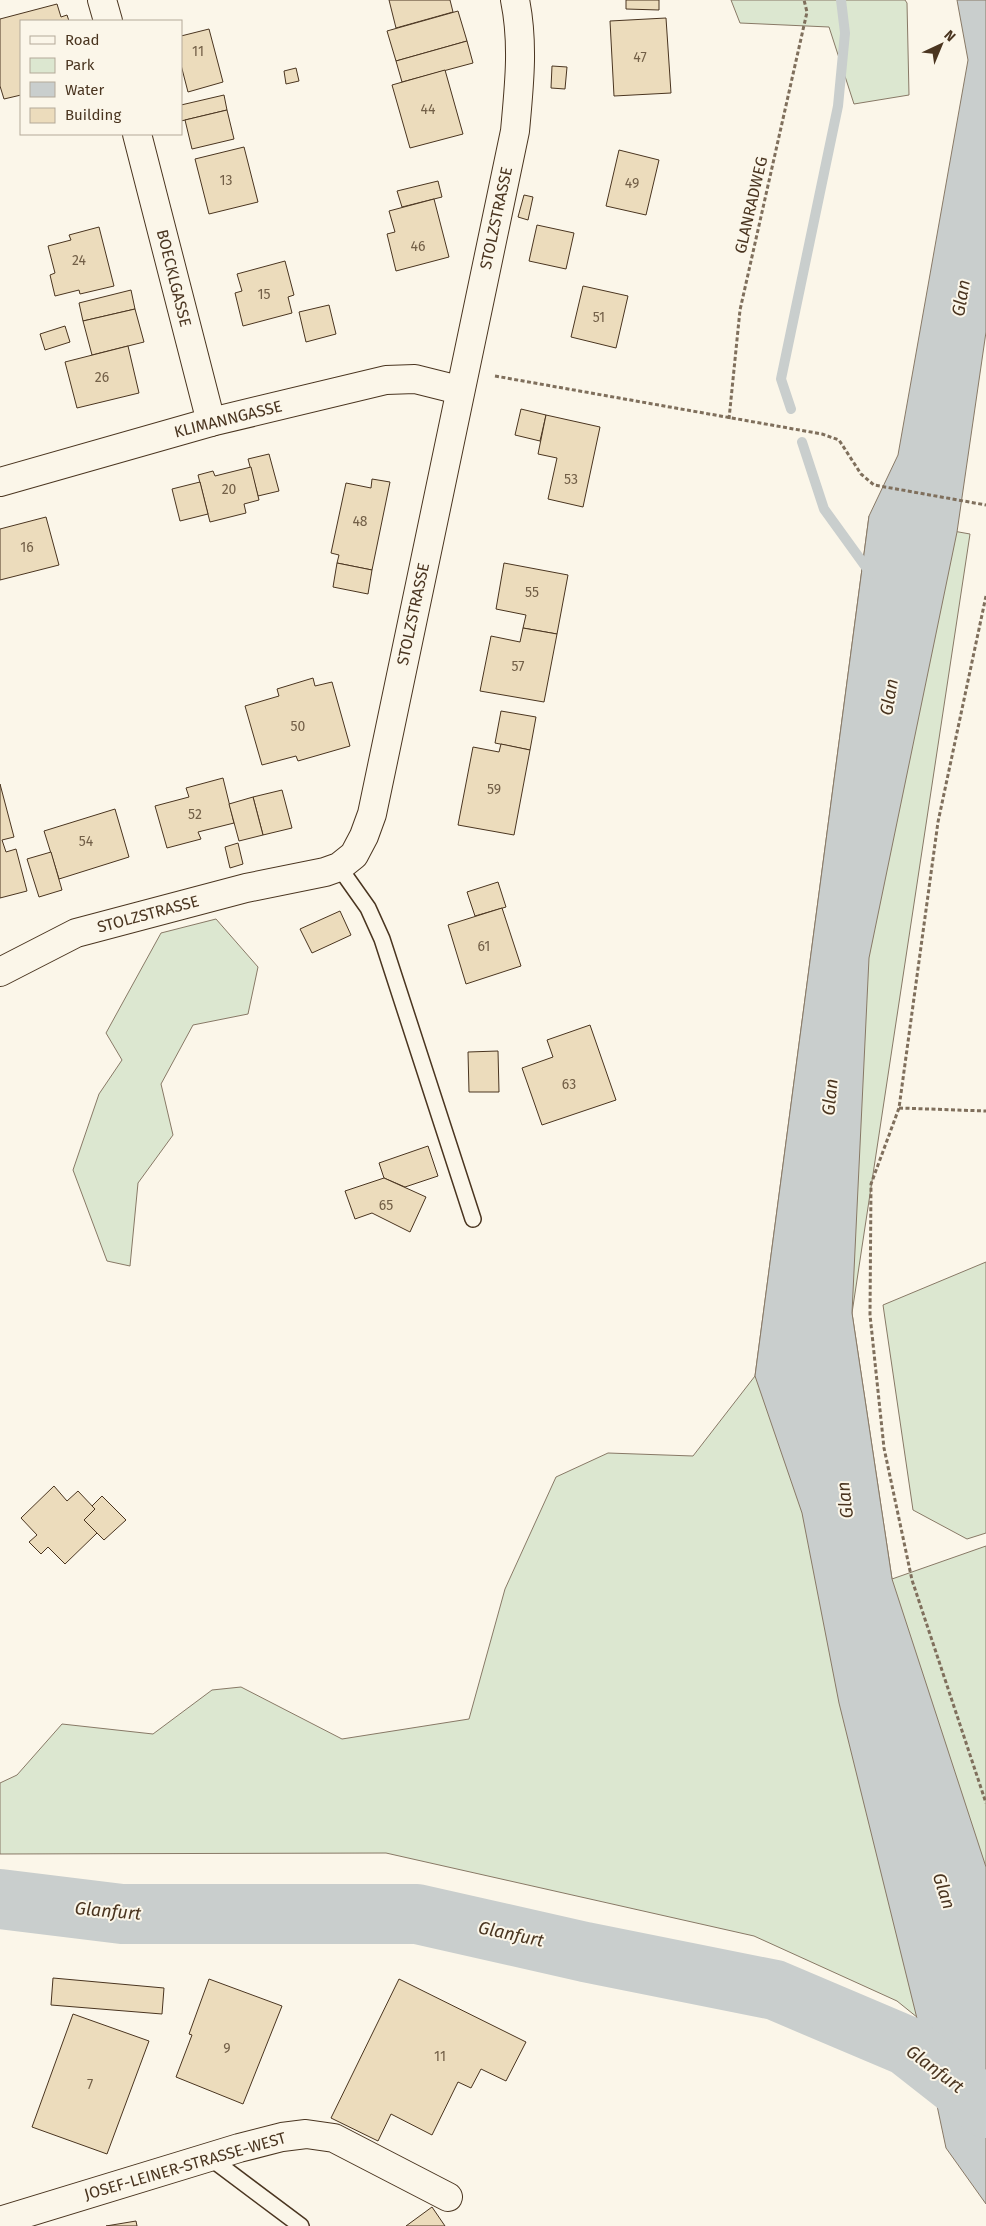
<svg xmlns="http://www.w3.org/2000/svg" width="986" height="2226" font-family="'Fira Sans',sans-serif">
	<rect width="100%" height="100%" fill="#fbf6e9"/>
	<g fill="#dce7d0" stroke="#887966">
		<path d="M731,0h174l2,3 2,92 -55,9 -25,-77 -89,-4z"/>
		<path d="M869,516l101,18 -118,779 40,266 94,-33v523l-17,-10 -72,-58 -143,-65 -368,-83 -386,1v-71l17,-8 45,-51 91,10 59,-44 29,-3 101,52 127,-20 36,-130 51,-112 52,-24 85,3 62,-80z"/>
		<path d="M216,919l42,48 -10,47 -55,11 -32,59 12,51 -35,48 -8,83 -23,-5 -34,-91 26,-76 23,-34 -16,-27 55,-100z"/>
		<path d="M986,1262v271l-19,6 -54,-29 -30,-205z"/>
	</g>
	<path fill="#c9cecd" stroke="#887966" d="M957,0h29v332l-29,200 -88,426 -17,355 40,266 94,288v337l-40,-56 -18,-85 -89,-360 -37,-190 -47,-137 114,-860 29,-61 70,-395z"/>
	<g fill="none" stroke-linecap="round" stroke-linejoin="round">
		<g stroke="#c9cecd" stroke-width="10">
			<path d="M791,409l-10,-30 57,-273 7,-73 -4,-33"/>
			<path d="M802,442l22,67 47,65"/>
		</g>
		<path stroke="#c9cecd" stroke-width="60" d="M0,1899l122,15h295l168,38 190,38 132,56 79,62"/>
	</g>
	<g fill="#ecdcbc" stroke="#4a3520">
		<path d="M389,0h61l3,12 -57,16z"/>
		<path d="M626,0h33v10l-33,-1z"/>
		<path d="M57,4l4,13 6,-2 2,6h-48v74l-17,4 -4,-13v-67z"/>
		<path d="M458,11l9,30 -71,20 -9,-30z"/>
		<path d="M666,18l5,75 -57,3 -4,-75z"/>
		<path d="M209,29l14,53 -35,10 -7,-27v-29z"/>
		<path d="M467,41l6,22 -71,19 -6,-21z"/>
		<path d="M552,66l15,1 -2,22 -14,-1z"/>
		<path d="M296,68l3,13 -13,3 -2,-13z"/>
		<path d="M445,70l18,64 -53,14 -18,-63z"/>
		<path d="M224,95l3,15 -46,11v-16z"/>
		<path d="M227,110l7,29 -42,10 -7,-29z"/>
		<path d="M244,147l14,55 -49,12 -14,-55z"/>
		<path d="M619,150l40,10 -13,55 -40,-9z"/>
		<path d="M438,181l4,16 -40,10 -5,-16z"/>
		<path d="M524,195l9,2 -5,23 -10,-3z"/>
		<path d="M434,199l15,58 -53,14 -9,-37 8,-2 -6,-21z"/>
		<path d="M537,225l37,8 -8,36 -37,-8z"/>
		<path d="M99,227l15,59 -34,8 -1,-4 -24,6 -5,-21 5,-2 -7,-27 23,-6 -2,-5z"/>
		<path d="M285,261l9,34 -6,2 4,16 -49,13 -8,-33 7,-2 -5,-17z"/>
		<path d="M583,286l45,10 -12,52 -45,-11z"/>
		<path d="M131,290l4,19 -52,12 -4,-18z"/>
		<path d="M329,305l7,29 -30,8 -7,-30z"/>
		<path d="M135,309l9,33 -52,13 -9,-34z"/>
		<path d="M65,326l5,16 -25,8 -5,-16z"/>
		<path d="M128,346l11,47 -62,15 -12,-46z"/>
		<path d="M521,409l25,6 -6,26 -25,-6z"/>
		<path d="M546,415l54,12 -17,80 -35,-8 9,-41 -19,-4z"/>
		<path d="M269,454l10,37 -21,5 -10,-37z"/>
		<path d="M251,467l8,33 -15,4 2,9 -36,9 -12,-47 15,-4 2,5z"/>
		<path d="M372,479l18,3 -18,88 -35,-7 2,-8 -8,-2 15,-70 25,5z"/>
		<path d="M200,482l8,32 -28,7 -8,-32z"/>
		<path d="M46,517l13,48 -59,15v-51z"/>
		<path d="M337,563l35,7 -4,24 -35,-7z"/>
		<path d="M504,563l64,12 -11,59 -34,-6 3,-13 -30,-6z"/>
		<path d="M523,628l34,6 -13,68 -64,-11 11,-55 29,6z"/>
		<path d="M313,678l2,8 17,-4 18,64 -52,15 -2,-5 -34,9 -17,-59 34,-10 -2,-7z"/>
		<path d="M501,711l35,6 -6,33 -35,-7z"/>
		<path d="M501,744l29,6 -16,85 -56,-10 15,-78 26,5z"/>
		<path d="M223,778l11,45 -36,9 3,7 -34,9 -12,-42 34,-9 -3,-9z"/>
		<path d="M0,784l14,53 -12,3 4,12 10,-3 11,42 -27,7z"/>
		<path d="M282,790l10,38 -29,7 -10,-38z"/>
		<path d="M253,797l10,38 -24,6 -10,-37z"/>
		<path d="M115,809l14,48 -70,22 -15,-48z"/>
		<path d="M238,843l5,21 -13,4 -5,-21z"/>
		<path d="M51,852l11,38 -23,7 -12,-38z"/>
		<path d="M498,882l8,25 -31,9 -8,-24z"/>
		<path d="M502,908l19,58 -55,18 -18,-59z"/>
		<path d="M340,911l11,24 -39,18 -12,-24z"/>
		<path d="M590,1025l26,75 -74,25 -20,-57 31,-11 -6,-17z"/>
		<path d="M498,1051l1,41h-30l-1,-40z"/>
		<path d="M428,1146l10,30 -33,11 -21,-9 -5,-15z"/>
		<path d="M384,1178l42,19 -16,35 -38,-19 -17,6 -10,-28z"/>
		<path d="M54,1486l13,15 11,-10 17,18 -11,11 13,13 -32,31 -17,-17 -7,7 -12,-12 8,-7 -16,-17z"/>
		<path d="M102,1496l24,24 -22,20 -20,-20 11,-11 -3,-3z"/>
		<path d="M53,1978l111,10 -2,26 -111,-9z"/>
		<path d="M209,1979l73,27 -39,98 -67,-27 16,-42 -3,-1z"/>
		<path d="M399,1979l127,63 -20,39 -25,-12 -10,19 -13,-6 -26,53 -41,-21 -13,27 -47,-23z"/>
		<path d="M73,2014l76,27 -42,113 -75,-27z"/>
		<path d="M432,2207l13,19h-39z"/>
		<path d="M136,2221l1,5h-31z"/>
	</g>
	<g fill="none" stroke-linecap="round" stroke-linejoin="round">
		<defs>
			<g id="lane">
				<path d="M339,867l29,41 14,31 91,280"/>
				<path d="M209,2157l92,69"/>
			</g>
			<g id="street">
				<path d="M102,0l6,21"/>
				<path d="M137,134l74,288"/>
				<path d="M0,482l211,-60 175,-42 29,-1 44,11"/>
				<path d="M0,972l76,-39 170,-45 79,-16 14,-5 15,-12 10,-19 8,-22 143,-683c4,-44 9,-87 0,-131"/>
				<path d="M0,2221l239,-73 43,-11 24,-3 28,4 114,59"/>
			</g>
		</defs>
		<use href="#lane" stroke="#4a3520" stroke-width="18"/>
		<use href="#street" stroke="#4a3520" stroke-width="30"/>
		<g stroke="#7f6f5c" stroke-width="3" stroke-dasharray="4 2.5" stroke-linecap="butt">
			<path d="M495,376l327,58 17,6 22,34 13,11 112,20"/>
			<path d="M729,419l11,-109 67,-298 -3,-12"/>
			<path d="M986,596l-48,226 -39,286 -28,76 -1,131 14,133 28,132 74,223"/>
			<path d="M899,1108l87,3"/>
		</g>
		<use href="#lane" stroke="#fbf6e9" stroke-width="15"/>
		<use href="#street" stroke="#fbf6e9" stroke-width="28"/>
	</g>
	<g text-anchor="middle" dominant-baseline="central" stroke-width="4" stroke-linejoin="round" paint-order="stroke">
		<g font-size="14" fill="#725f47">
			<text x="198" y="51">11</text>
			<text x="640" y="57">47</text>
			<text x="428" y="109">44</text>
			<text x="226" y="180">13</text>
			<text x="632" y="183">49</text>
			<text x="418" y="246">46</text>
			<text x="79" y="260">24</text>
			<text x="264" y="294">15</text>
			<text x="599" y="317">51</text>
			<text x="102" y="377">26</text>
			<text x="571" y="479">53</text>
			<text x="229" y="489">20</text>
			<text x="360" y="521">48</text>
			<text x="27" y="547">16</text>
			<text x="532" y="592">55</text>
			<text x="518" y="666">57</text>
			<text x="298" y="726">50</text>
			<text x="494" y="789">59</text>
			<text x="195" y="814">52</text>
			<text x="86" y="841">54</text>
			<text x="484" y="946">61</text>
			<text x="569" y="1084">63</text>
			<text x="386" y="1205">65</text>
			<text x="227" y="2048">9</text>
			<text x="440" y="2056">11</text>
			<text x="90" y="2084">7</text>
		</g>
		<g font-size="16" fill="#4a3520" stroke="#fbf6e9">
			<text transform="translate(751 205) rotate(-77)">GLANRADWEG</text>
			<text transform="translate(496 218) rotate(-78)">STOLZSTRASSE</text>
			<text transform="translate(174 278) rotate(76)">BOECKLGASSE</text>
			<text transform="translate(228 419) rotate(-14)">KLIMANNGASSE</text>
			<text transform="translate(413 614) rotate(-78)">STOLZSTRASSE</text>
			<text transform="translate(148 914) rotate(-15)">STOLZSTRASSE</text>
			<text transform="translate(185 2166) rotate(-16)">JOSEF-LEINER-STRASSE-WEST</text>
		</g>
		<g font-size="18" font-style="italic" fill="#4a3520" stroke="#fbf6e9">
			<text transform="translate(961 298) rotate(-80)">Glan</text>
			<text transform="translate(889 697) rotate(-80)">Glan</text>
			<text transform="translate(830 1097) rotate(-85)">Glan</text>
			<text transform="translate(845 1500) rotate(-97)">Glan</text>
			<text transform="translate(944 1891) rotate(72)">Glan</text>
			<text transform="translate(108 1911) rotate(5)">Glanfurt</text>
			<text transform="translate(511 1934) rotate(12)">Glanfurt</text>
			<text transform="translate(935 2069) rotate(37)">Glanfurt</text>
		</g>
	</g>
	<rect x="20" y="20" width="162" height="115" fill="#fbf6e9" stroke="#b4a999"/>
	<rect x="30" y="36" width="25" height="8" fill="#fbf6e9" stroke="#b4a999"/>
	<text x="65" y="45" font-size="15" fill="#4a3520">Road</text>
	<rect x="30" y="58" width="25" height="15" fill="#dce7d0" stroke="#b4a999"/>
	<text x="65" y="70" font-size="15" fill="#4a3520">Park</text>
	<rect x="30" y="82" width="25" height="15" fill="#c9cecd" stroke="#b4a999"/>
	<text x="65" y="95" font-size="15" fill="#4a3520">Water</text>
	<rect x="30" y="108" width="25" height="15" fill="#ecdcbc" stroke="#b4a999"/>
	<text x="65" y="120" font-size="15" fill="#4a3520">Building</text>
	<g transform="translate(941 45) rotate(44)" stroke="#fbf6e9" stroke-width="4" paint-order="stroke">
	<path d="M0-4L9 19L0 12L-9 19Z" fill="#4a3520"/>
	<text y="-8" font-size="14" font-weight="bold" text-anchor="middle" fill="#4a3520">N</text>
	</g>
</svg>
